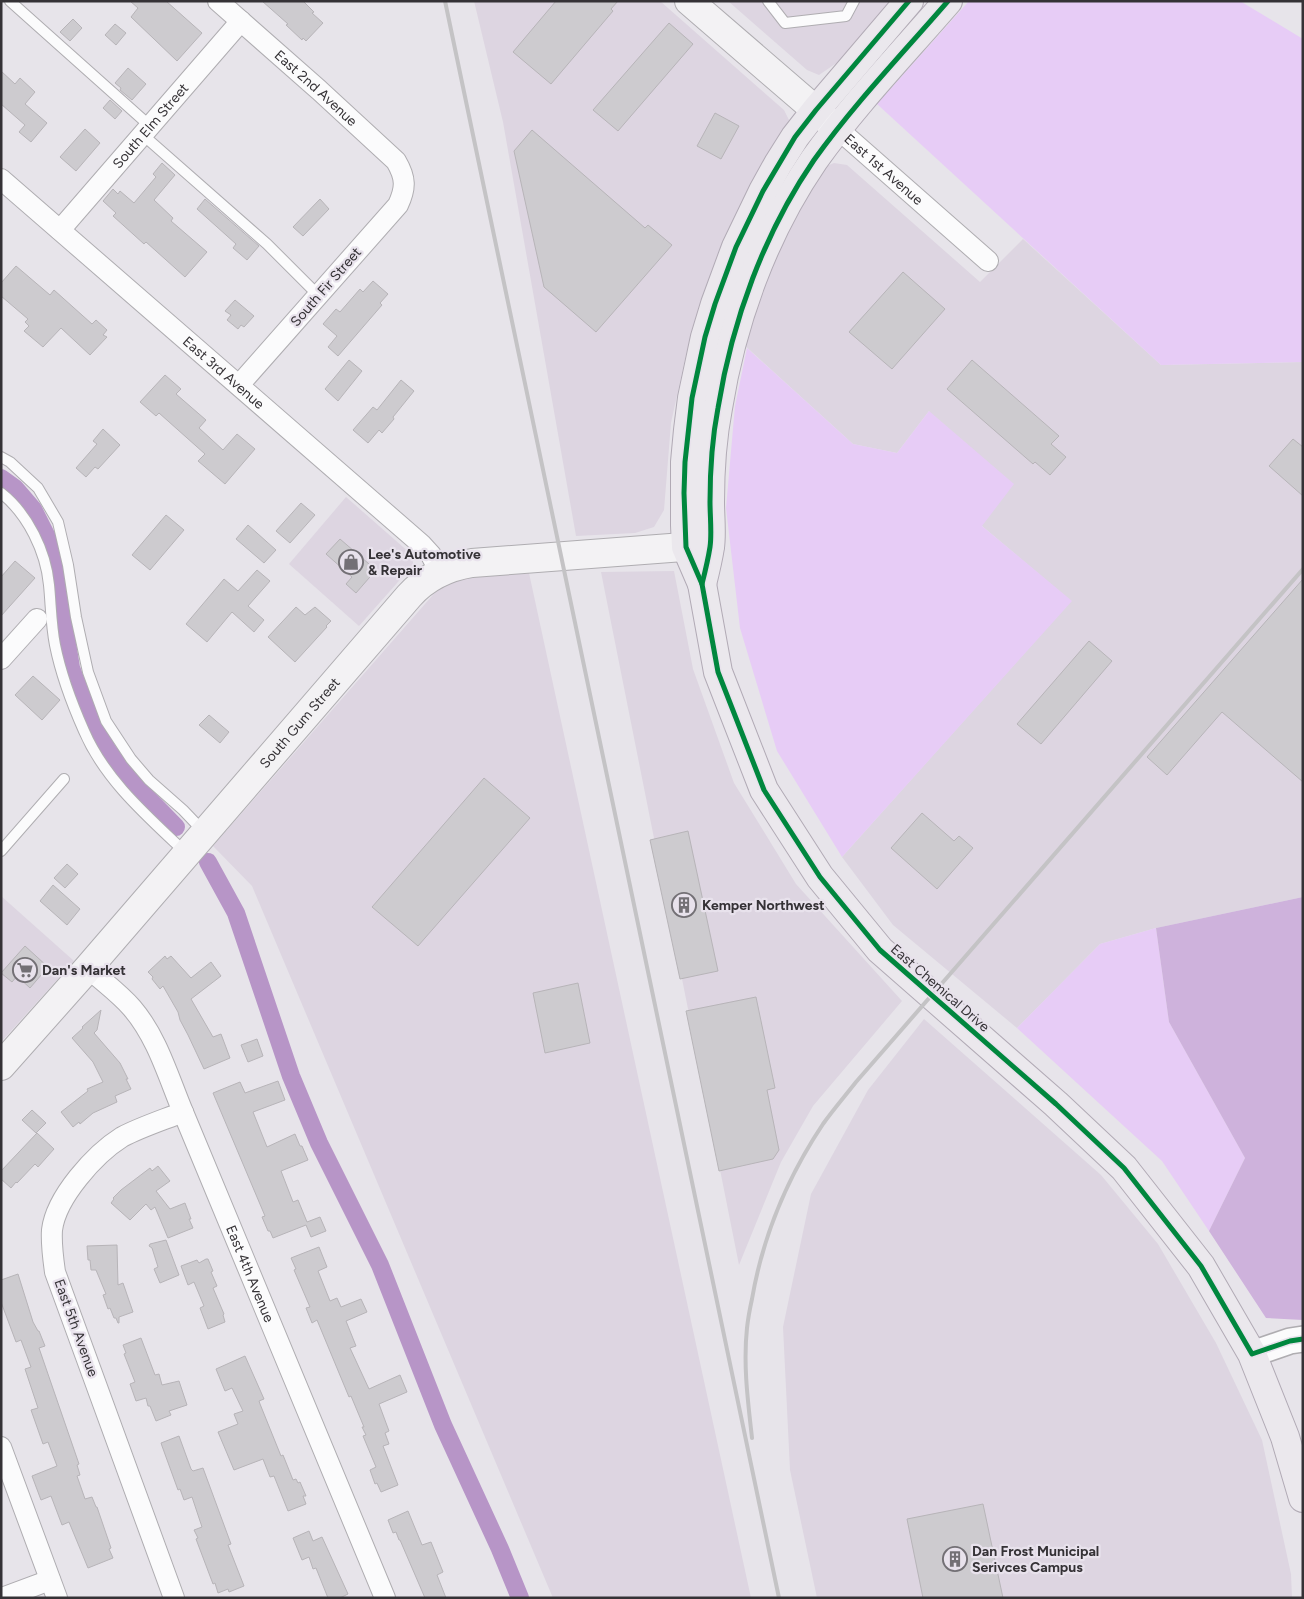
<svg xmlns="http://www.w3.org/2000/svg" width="1304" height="1599" font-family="Figtree,sans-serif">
	<rect width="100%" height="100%" fill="#e7e4ea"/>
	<g fill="#ddd5e1">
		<path d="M474,1h186l124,109 6,12 -48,82 -30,66 -26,84 -15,69 -7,87 -10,17 -19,6 -59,3 -73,-414z"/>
		<path d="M728,1h163l-53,61 -19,13 -12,-5z"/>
		<path d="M834,163l13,2 133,117 43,-43 138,126 142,-3v535l-147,31 -56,16 -83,84 -124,-103 -51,-68 229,-256 -89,-75 -53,-115 -32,42 -44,-9 -111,-101 43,-111 37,-64z"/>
		<path d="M346,497l65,57 2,4v7l-54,61 -70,-62z"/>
		<path d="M674,571l19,98 41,114 62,101 106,117 -89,105 -32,56 -42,103 -138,-693z"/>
		<path d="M529,573l222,1025h-198l-301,-712 -39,-40 233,-266z"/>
		<path d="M1,896l73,65 -73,81z"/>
		<path d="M924,1019l177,156 57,69 58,99 46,97 29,134 1,24h-475l-27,-128 -7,-143 28,-133 57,-104z"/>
	</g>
	<g fill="#e7ccf6">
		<path d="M969,1h271l63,38v323l-142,3 -284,-261z"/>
		<path d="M747,348l106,96 44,9 32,-42 85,73 -32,42 90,75 -230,256 -65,-106 -37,-123 -14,-120 9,-102z"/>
		<path d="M1156,928l13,94 76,136 -36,73 -47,-70 -145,-133 83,-84z"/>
	</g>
	<path fill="#ceb2dc" d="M1303,897v423l-37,-2 -57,-87 36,-73 -76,-136 -13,-94z"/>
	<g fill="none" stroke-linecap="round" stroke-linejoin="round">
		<g stroke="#b795c7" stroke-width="18">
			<path d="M1,478l14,10 18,21 16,32 11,31 4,51 7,45 17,45 20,38 30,37 38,39"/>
			<path d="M208,862l28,51 55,163 28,67 61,122 63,160 57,124 20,49"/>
		</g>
	</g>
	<g fill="#cdcbcf" stroke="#b7b4b8">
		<path d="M130,1h36l36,32 -25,28 -46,-44 7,-9z"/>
		<path d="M262,1h41l11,11 -2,1 11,10 -17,18 -3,-3 -1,2 -16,-15 2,-1z"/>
		<path d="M556,1h62l-7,8 2,2 -62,73 -38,-32z"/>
		<path d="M73,19l9,9 -12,13 -10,-9z"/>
		<path d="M669,23l24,21 -75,87 -25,-21z"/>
		<path d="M115,24l11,9 -10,12 -11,-10z"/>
		<path d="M128,68l18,16 -14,16 -12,-10 1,-2 -6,-5z"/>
		<path d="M1,71l14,13 5,-6 15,14 -10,12 22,19 -16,19 -12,-10 6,-7 -24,-21z"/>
		<path d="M110,100l12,11 -7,8 -12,-11z"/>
		<path d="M715,113l24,13 -18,33 -24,-13z"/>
		<path d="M85,129l15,14 -24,28 -16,-14z"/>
		<path d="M532,130l113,98 3,-3 24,20 -76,87 -52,-45 -30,-136z"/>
		<path d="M162,163l13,12 -21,25 19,18 -2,3 36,31 -22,25 -39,-35 -2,2 -31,-28 3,-3 -13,-12 10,-12 5,5 2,-3 14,12 22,-26 -3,-3z"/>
		<path d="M205,199l54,47 -12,14 -14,-12 3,-4 -39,-35z"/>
		<path d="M320,199l9,10 -26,27 -10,-9z"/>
		<path d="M16,266l34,29 4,-5 38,34 4,-4 11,10 -4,5 4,2 -17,18 -29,-27 -18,19 -19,-16 5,-5 -4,-4 3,-3 -27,-23v-13z"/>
		<path d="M903,272l42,37 -53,60 -43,-37z"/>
		<path d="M373,281l15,13 -8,9 2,2 -44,51 -10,-9 9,-11 -14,-12 13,-15 4,3 20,-23 3,3z"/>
		<path d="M235,300l19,16 -10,11 -3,-2 -3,4 -11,-9 4,-5 -6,-4z"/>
		<path d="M349,360l13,11 -24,30 -13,-12z"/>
		<path d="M972,360l87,76 -8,8 15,13 -16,18 -15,-13 -2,2 -86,-75z"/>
		<path d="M165,375l16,14 -5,5 30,26 -7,8 24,22 14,-16 18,15 -30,35 -27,-23 7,-7 -46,-41 -3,3 -16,-14z"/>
		<path d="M401,380l13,11 -21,26 1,2 -12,14 -3,-3 -11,13 -15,-13 20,-23 4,3z"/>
		<path d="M103,429l17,16 -22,24 -3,-2 -9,10 -10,-9 21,-24 -4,-3z"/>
		<path d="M1293,439l10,8v49l-34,-30z"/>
		<path d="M301,503l14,12 -25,28 -14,-12z"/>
		<path d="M166,515l18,15 -34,40 -18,-15z"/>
		<path d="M248,525l28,25 -12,13 -28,-24z"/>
		<path d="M340,539l36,31 -20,23 -10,-9 6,-7 -26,-23z"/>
		<path d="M15,561l20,17 -34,38v-39z"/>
		<path d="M257,570l13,11 -22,25 16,14 -10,12 -22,-20 -25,30 -21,-18 38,-45 14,12z"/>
		<path d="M1303,579v203l-81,-70 -55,63 -20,-18z"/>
		<path d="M296,607l9,8 10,-8 16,14 -5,5 1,1 -32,35 -27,-25z"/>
		<path d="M1089,641l23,20 -71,83 -24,-20z"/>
		<path d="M33,676l27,24 -18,20 -27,-25z"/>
		<path d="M209,715l20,17 -9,11 -21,-18z"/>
		<path d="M484,778l46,40 -112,128 -46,-39z"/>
		<path d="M922,813l32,28 5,-5 14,12 -36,41 -46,-41z"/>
		<path d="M688,831l30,140 -38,8 -30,-139z"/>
		<path d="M67,864l11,10 -13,14 -11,-10z"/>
		<path d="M53,885l27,24 -13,16 -27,-24z"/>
		<path d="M25,946l23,21 -18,21 -13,-12 -5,6 -11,-9z"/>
		<path d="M165,956l2,3 4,-3 20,22 20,-16 10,14 -30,23 22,38 8,-3 9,24 -26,11 -16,-34 -8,-15 -2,-8 -15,-26 -3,3 -8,-10 1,-2 -5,-5z"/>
		<path d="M578,983l12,60 -45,10 -12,-60z"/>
		<path d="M756,997l19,91 -8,2 12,60 -6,9 -54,12 -33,-160z"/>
		<path d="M101,1010l-4,20 -3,3 26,30 8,16h-2l5,10 -16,7 2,6 -24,11 -13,11 -1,-2 -6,5 -12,-15 27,-21 -1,-2 16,-7 -10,-20 -21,-24 11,-10 -1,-1z"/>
		<path d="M257,1039l6,17 -15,6 -7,-17z"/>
		<path d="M278,1081l7,19 -32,12 14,35 28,-13 5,12h2l6,14 -27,11 12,31 5,-2 9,22 13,-5 6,14 -15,6 -5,-12 -33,13 -3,-7h-2l-6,-14 3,-1 -52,-123 27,-11 5,11z"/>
		<path d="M32,1110l14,13 -10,10 -14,-13z"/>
		<path d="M37,1133l17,16 -16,18 -3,-3 -18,19 -1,-1 -5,6 -10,-9v-8z"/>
		<path d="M158,1166l12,15 -14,10 14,18 15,-6 6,16h-2l4,9 -25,10 -13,-31 -4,3 -5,-6 -16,16 -19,-17 3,-4 -1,-1 8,-8 29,-22 2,3z"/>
		<path d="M166,1240l13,35 -19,8 -6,-14 4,-2 -6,-19 -3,-2 1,-2z"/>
		<path d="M117,1245l1,40 5,-2 10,29 -14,5v6h-1l-2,-5h-2l-4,-10 -2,1 -5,-14 3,-1 -10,-24h-5l-1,-10h-2l-1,-14z"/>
		<path d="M319,1247l8,20 -9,4 12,30 7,-3 4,9 20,-8 6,13 -21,9 10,25 -6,2 19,41 31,-14 7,17 -28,12 10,27 -4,2 4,11 -6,2 15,39 -17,7 -4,-9 -2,1 -5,-14 6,-3 -13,-31 3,-1 -4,-8h2l-13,-31 -2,1 -32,-77 -5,3 -6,-15 4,-1 -16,-37 2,-1 -5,-11z"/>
		<path d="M206,1259h2l5,12 -2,1 6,14 -4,2 11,26 -1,1 2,7 -17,7 -8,-21 4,-2 -10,-24 -6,3 -7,-19 16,-6 2,3z"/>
		<path d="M18,1274l15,48 5,9h1l6,15 -6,2 40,116 -2,1 3,10 -3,1 8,23 7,-2 4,10h1l14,41 -2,1 4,9 -25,10 -19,-46 -7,3 -11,-29 -10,4 -9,-24 25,-10 -9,-24 -5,2 -12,-34 7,-2 -13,-39 6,-2 -10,-27 -5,2 -15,-40v-22z"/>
		<path d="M141,1338l14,37 4,-1 3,11 17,-4 8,24 -18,6 2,4 -15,6 -6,-15h-2l-2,-8 -10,3 -6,-17 5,-2 -11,-28 2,-1 -3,-8z"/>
		<path d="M245,1356l19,43 -5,2 1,3 21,52 2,-1 10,25 3,-1 2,4 2,-1 6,14h-3l3,8 -18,7 -14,-35 -4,1 -7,-18 -29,11 -16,-38 20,-8 -4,-10 9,-3 -11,-23 -7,3 -9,-22z"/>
		<path d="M179,1436l12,33 2,2 10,-3 28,76 -3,1 16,41 -15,6 -1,-3 -10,4 -3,-10 -2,1 -17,-45 2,-1 -4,-8 8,-3 -10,-30 -8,3 -4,-11 -2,1 -16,-44 -1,-3z"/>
		<path d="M983,1504l20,94h-80l-16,-79z"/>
		<path d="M408,1511l14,34 9,-3 12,30 -6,3 9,23h-21l-25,-58h-1l-3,-8 -3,1 -5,-13z"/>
		<path d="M309,1531l4,10 9,-4 26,57 -8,4h-12l-12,-30 -3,1 -4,-12 -7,3 -9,-22z"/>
	</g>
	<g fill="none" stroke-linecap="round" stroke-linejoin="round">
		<defs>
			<g id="service">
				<path d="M10,1l140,125"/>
				<path d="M768,1l17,22 61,-7 8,-15"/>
				<path d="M143,135l124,109 52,52"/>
				<path d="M1,457l9,5 28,26 20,34 10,43 8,52 12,55 18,49 25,38 18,21 34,30 21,22"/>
				<path d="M1,493c27,21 45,59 48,92 2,20 2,40 6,60 6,30 17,59 29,86 21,49 63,85 101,121"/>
				<path d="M1,851l63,-72"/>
			</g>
			<g id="minor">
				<path id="s1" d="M218,1l101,89 77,71c10,17 10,27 2,44l-159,180"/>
				<path id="s2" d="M838,129l150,132"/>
				<path id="s3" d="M1,179l420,365 10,11 9,17"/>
				<path id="s4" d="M60,230l181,-209"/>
				<path d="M1,659l36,-40"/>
				<path id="s5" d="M88,968c14,13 31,25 44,40 25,29 36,68 51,104l202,486"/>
				<path d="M1,1447l56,151"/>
				<path d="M2,1598l48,-18"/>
				<path d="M174,1598l-119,-326c-2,-14 -4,-28 -3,-42 4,-33 43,-76 70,-93 19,-10 41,-17 61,-25"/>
			</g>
			<path id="tertiary" d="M1252,1354l38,-13 13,-2"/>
			<g id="secondary">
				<path d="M689,1l145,125"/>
				<path id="s6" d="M1,1066l87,-98 321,-372c17,-19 38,-29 63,-33l238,-18"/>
			</g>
			<g id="primary">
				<path d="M909,1l-93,109 -21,27 -17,27 -15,27 -27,56 -21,57 -10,33 -13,61 -4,32 -3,32v63l1,22 16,37 16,88 46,118 56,87 60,73 176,154 68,64 77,98 51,88 33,83 18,61"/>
				<path d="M702,584c3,-12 6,-24 8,-37 2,-13 0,-31 0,-45 0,-31 2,-63 8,-94 14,-87 46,-175 96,-248 40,-56 89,-107 134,-159"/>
			</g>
		</defs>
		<use href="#service" stroke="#afadb1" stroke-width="12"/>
		<use href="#minor" stroke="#afadb1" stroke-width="22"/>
		<use href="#tertiary" stroke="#afadb1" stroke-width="28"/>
		<use href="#secondary" stroke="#afadb1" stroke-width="30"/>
		<use href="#primary" stroke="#b1aab5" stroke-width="30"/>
		<use href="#service" stroke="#fbfbfc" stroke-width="10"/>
		<use href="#minor" stroke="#fbfbfc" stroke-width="20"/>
		<use href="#tertiary" stroke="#fbfbfc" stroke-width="25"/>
		<use href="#secondary" stroke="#f3f2f4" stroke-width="28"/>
		<use href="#primary" stroke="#ebe8ed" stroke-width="28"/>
		<g stroke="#c4c3c5" stroke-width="4">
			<path d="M445,1l334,1597"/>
			<path d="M752,1438c-4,-36 -9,-73 -5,-110 1,-9 3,-20 5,-29 11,-64 35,-121 71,-175 10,-14 22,-28 33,-42l447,-513"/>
		</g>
		<defs>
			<g id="cycleway">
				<path d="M909,1l-93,109 -21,27 -32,54 -27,56 -21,57 -10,33 -13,61 -7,64 -1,31 2,54 16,37 16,88 46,118 56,87 60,73 176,154 68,64 77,98 51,88 38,-13 13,-2"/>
				<path d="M702,584c3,-12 6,-24 8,-37 2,-13 0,-31 0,-45 0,-31 2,-63 8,-94 14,-87 46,-175 96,-248 40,-56 89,-107 134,-159"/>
			</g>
		</defs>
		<use href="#cycleway" stroke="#e8e2ec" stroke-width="8"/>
		<use href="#cycleway" stroke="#00873e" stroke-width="5"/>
	</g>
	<defs>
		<symbol id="shop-ring" viewBox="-11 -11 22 22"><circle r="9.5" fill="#e8e2ec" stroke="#737075" stroke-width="1.5"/><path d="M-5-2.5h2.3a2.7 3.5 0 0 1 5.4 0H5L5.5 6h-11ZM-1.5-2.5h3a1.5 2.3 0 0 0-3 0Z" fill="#737075"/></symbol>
		<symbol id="building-ring" viewBox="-11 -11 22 22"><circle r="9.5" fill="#e8e2ec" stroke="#737075" stroke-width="1.5"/><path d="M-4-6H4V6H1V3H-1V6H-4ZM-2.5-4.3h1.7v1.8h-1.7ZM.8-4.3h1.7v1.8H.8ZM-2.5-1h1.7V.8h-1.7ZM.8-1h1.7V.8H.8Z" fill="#737075"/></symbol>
		<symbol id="supermarket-ring" viewBox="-11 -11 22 22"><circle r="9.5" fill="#e8e2ec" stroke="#737075" stroke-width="1.5"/><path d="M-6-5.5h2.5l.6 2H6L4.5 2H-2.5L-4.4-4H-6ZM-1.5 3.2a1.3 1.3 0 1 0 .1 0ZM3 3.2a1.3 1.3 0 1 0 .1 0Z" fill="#737075"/></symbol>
	</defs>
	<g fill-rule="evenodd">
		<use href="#shop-ring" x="337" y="548" width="28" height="28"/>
		<use href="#building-ring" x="670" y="891" width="28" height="28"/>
		<use href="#supermarket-ring" x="11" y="956" width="28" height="28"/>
		<use href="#building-ring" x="941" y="1545" width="28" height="28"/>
	</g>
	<g text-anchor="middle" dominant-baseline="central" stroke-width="4.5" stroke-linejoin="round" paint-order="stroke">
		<g font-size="14" fill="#353236" stroke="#e8e2ec">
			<text stroke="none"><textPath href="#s1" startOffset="131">East 2nd Avenue</textPath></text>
			<text stroke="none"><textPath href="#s4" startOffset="138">South Elm Street</textPath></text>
			<text stroke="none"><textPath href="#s2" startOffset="61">East 1st Avenue</textPath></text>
			<text transform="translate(326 287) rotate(-49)">South Fir Street</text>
			<text stroke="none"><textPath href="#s3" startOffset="295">East 3rd Avenue</textPath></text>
			<text stroke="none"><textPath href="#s6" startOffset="455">South Gum Street</textPath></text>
			<text transform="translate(940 988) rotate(41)">East Chemical Drive</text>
			<text stroke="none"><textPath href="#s5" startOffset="351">East 4th Avenue</textPath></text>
			<text transform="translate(76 1328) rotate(70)">East 5th Avenue</text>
		</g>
		<g font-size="14" font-weight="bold" fill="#353236" stroke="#e8e2ec" text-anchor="start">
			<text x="368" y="554">Lee's Automotive<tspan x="368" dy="16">&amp; Repair</tspan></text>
			<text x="702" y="905">Kemper Northwest</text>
			<text x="42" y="970">Dan's Market</text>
			<text x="972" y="1551">Dan Frost Municipal<tspan x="972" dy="16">Serivces Campus</tspan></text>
		</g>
	</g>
	<rect width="1304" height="1599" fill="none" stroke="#353236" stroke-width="5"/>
</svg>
